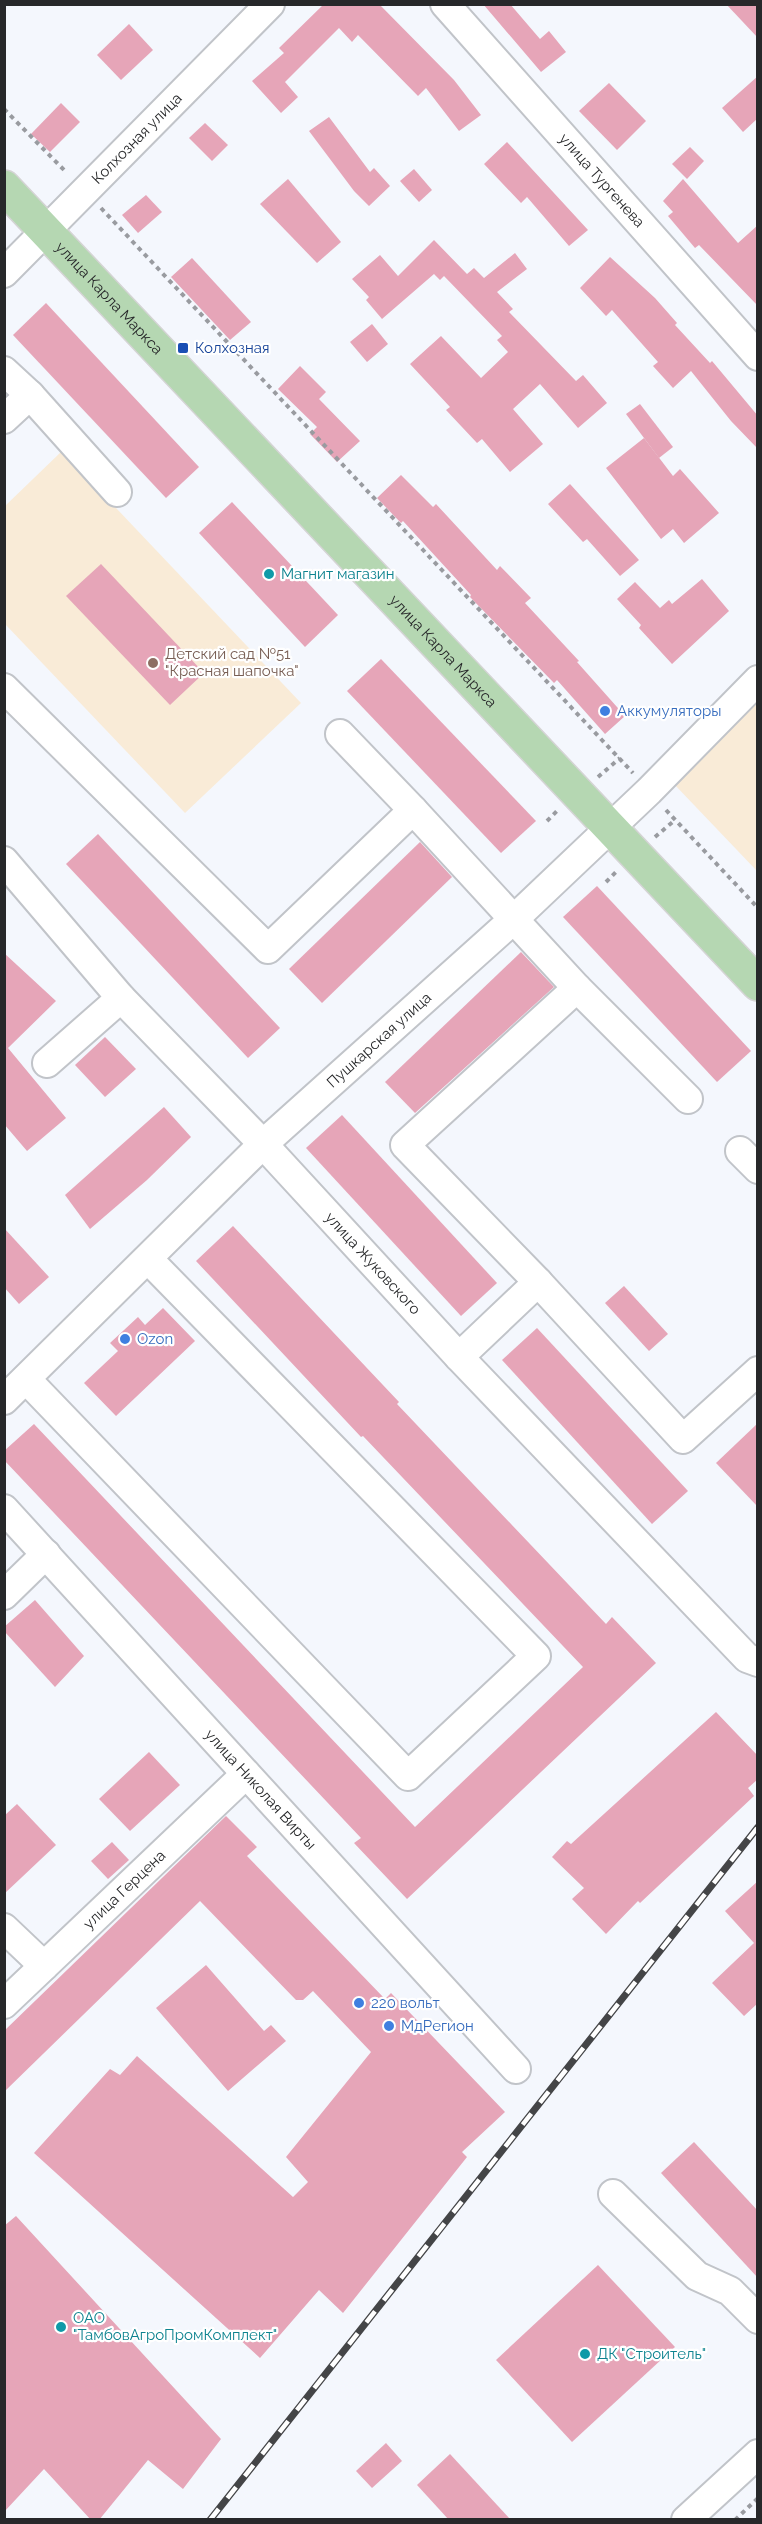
<svg xmlns="http://www.w3.org/2000/svg" width="762" height="2524" font-family="Raleway,sans-serif">
	<rect width="100%" height="100%" fill="#f4f7fd"/>
	<g fill="#f9ebd7">
		<path d="M62,451l239,252 -116,110 -180,-189v-118z"/>
		<path d="M757,703v168l-83,-87z"/>
	</g>
	<g fill="#e6a5b8">
		<path d="M324,4h55l75,76 27,35 -22,16 -33,-43 -8,8 -60,-61 -6,7 -13,-14 -54,54 13,15 -17,16 -29,-32 32,-28 -5,-5z"/>
		<path d="M483,4h27l30,35 9,-8 17,21 -25,20z"/>
		<path d="M726,4h32v34z"/>
		<path d="M129,24l24,26 -32,30 -24,-25z"/>
		<path d="M758,76v42l-15,14 -21,-24z"/>
		<path d="M609,83l37,38 -29,29 -38,-39z"/>
		<path d="M61,103l19,19 -30,30 -19,-18z"/>
		<path d="M329,117l41,55 4,-4 16,18 -21,20 -15,-15 -45,-60z"/>
		<path d="M205,123l23,22 -16,16 -23,-23z"/>
		<path d="M507,142l81,88 -19,16 -42,-49 -6,6 -37,-39z"/>
		<path d="M690,147l14,14 -17,18 -15,-15z"/>
		<path d="M414,169l18,21 -13,12 -19,-21z"/>
		<path d="M288,179l53,63 -24,21 -57,-59z"/>
		<path d="M683,179l55,64 20,-18v81l-59,-61 -4,3 -27,-32 5,-4 -10,-11z"/>
		<path d="M146,195l16,17 -24,21 -16,-18z"/>
		<path d="M434,240l33,34 7,-6 10,10 31,-25 12,16 -30,23 16,17 -4,3 67,69 7,-6 24,28 -29,25 -38,-44 -27,25 30,35 -33,28 -28,-33 -5,4 -31,-33 4,-3 -40,-43 31,-28 40,42 27,-26 -11,-12 5,-4 -58,-60 -4,4 -6,-6 -52,45 -16,-19 3,-3 -17,-18 28,-24 18,21z"/>
		<path d="M610,257l45,41 22,25 -2,2 35,38 2,-2 46,55v33l-27,-28 -40,-50 -18,17 -20,-22 5,-4 -46,-52 -6,6 -26,-28z"/>
		<path d="M192,258l59,64 -21,18 -59,-63z"/>
		<path d="M46,303l153,164 -33,31 -153,-163z"/>
		<path d="M372,324l16,20 -21,18 -17,-20z"/>
		<path d="M300,366l26,26 -7,7 41,42 -23,21 -27,-28 7,-7 -39,-38z"/>
		<path d="M640,404l33,43 -14,11 -33,-44z"/>
		<path d="M644,438l29,38 7,-7 39,44 -35,30 -11,-14 -12,10 -55,-71z"/>
		<path d="M401,475l32,32 3,-3 61,66 3,-4 31,32 -6,5 54,58 -2,1 48,54 -20,18 -48,-54 -3,3 -84,-86 1,-2 -68,-74 -2,2 -24,-25z"/>
		<path d="M570,484l69,76 -19,16 -33,-37 -4,3 -35,-38z"/>
		<path d="M232,502l106,113 -33,32 -106,-114z"/>
		<path d="M101,564l103,109 -34,32 -104,-109z"/>
		<path d="M702,579l27,32 -57,53 -33,-36 2,-3 -24,-26 18,-17 25,26 9,-8 3,4z"/>
		<path d="M381,659l155,162 -35,32 -154,-162z"/>
		<path d="M98,834l182,194 -32,30 -182,-194z"/>
		<path d="M420,842l32,35 -130,126 -33,-34z"/>
		<path d="M597,886l154,165 -34,31 -154,-165z"/>
		<path d="M521,952l33,35 -139,126 -30,-31z"/>
		<path d="M4,953l52,48 -48,47 58,70 -39,33 -23,-27z"/>
		<path d="M105,1037l31,32 -31,28 -30,-32z"/>
		<path d="M164,1107l27,30 -44,43 -57,49 -25,-34z"/>
		<path d="M342,1115l155,168 -36,33 -155,-168z"/>
		<path d="M233,1226l166,176 -2,2 209,220 6,-7 44,46 -249,236 -53,-56 7,-5 -357,-378v-9l30,-27 381,403 168,-160 -220,-231 -2,1 -165,-176z"/>
		<path d="M4,1228l45,49 -30,27 -15,-17z"/>
		<path d="M624,1286l44,48 -19,17 -44,-48z"/>
		<path d="M163,1308l32,33 -79,75 -32,-33 34,-32 -8,-8 28,-26 7,8z"/>
		<path d="M537,1328l151,163 -36,33 -150,-164z"/>
		<path d="M758,1423v84l-42,-44z"/>
		<path d="M35,1600l49,56 -29,31 -51,-56v-4z"/>
		<path d="M716,1712l42,44v23l-10,9 6,8 -114,107 -2,-2 -32,33 -34,-35 12,-11 -32,-31 15,-16 4,3z"/>
		<path d="M149,1752l31,33 -50,46 -31,-32z"/>
		<path d="M17,1804l39,41 -52,49v-78z"/>
		<path d="M226,1816l31,31 -10,9 138,143 6,-6 114,119 -43,40 5,5 -124,156 -24,-23 -59,68 -226,-205 76,-84 10,6 17,-19 156,141 15,-15 -22,-25 85,-105 -58,-61 -10,9h-7l-96,-99 -196,191v-61z"/>
		<path d="M112,1842l17,18 -21,19 -17,-18z"/>
		<path d="M758,1881v122l-14,13 -32,-33 42,-40 -29,-32z"/>
		<path d="M206,1965l58,66 7,-6 15,16 -58,50 -72,-83z"/>
		<path d="M694,2142l64,69v67l-97,-105z"/>
		<path d="M16,2216l205,223 -38,50 -35,-29 -49,60h-8l-47,-51 -40,43v-286z"/>
		<path d="M598,2265l77,82 -103,95 -76,-82z"/>
		<path d="M386,2443l16,18 -30,27 -16,-17z"/>
		<path d="M450,2454l61,66h-62l-32,-35z"/>
	</g>
	<g fill="none" stroke-linecap="round" stroke-linejoin="round">
		<defs>
			<g id="minor">
				<path id="s1" d="M445,4l313,352"/>
				<path id="s2" d="M4,273l266,-269"/>
				<path d="M4,371l26,24 -26,24"/>
				<path d="M30,395l87,97"/>
				<path d="M4,688l264,261 145,-139 164,178 -172,157 133,137"/>
				<path d="M340,734l73,76"/>
				<path id="s3" d="M4,861l117,137 142,146 196,213 288,301 11,4"/>
				<path d="M577,988l111,111"/>
				<path d="M47,1063l74,-65"/>
				<path d="M740,1151l18,18"/>
				<path d="M459,1357l79,-75 145,157 75,-68"/>
				<path d="M26,1379l382,397 128,-120 -388,-397"/>
				<path id="s4" d="M4,1400l259,-256 251,-225 135,-128 109,-111"/>
				<path id="s5" d="M4,1509l512,560"/>
				<path d="M4,1595l42,-41"/>
				<path d="M4,1928l40,38"/>
				<path id="s6" d="M4,2004l242,-230"/>
				<path d="M613,2194l84,82 33,15 28,28"/>
				<path d="M686,2520l72,-66"/>
			</g>
			<g id="major">
				<path id="s7" d="M4,187l754,797"/>
			</g>
		</defs>
		<use href="#minor" stroke="#c1c4c9" stroke-width="32"/>
		<use href="#major" stroke="#d4d4d4" stroke-width="36"/>
		<g stroke="#999ba0" stroke-width="4" stroke-dasharray="4.5 4.5" stroke-linecap="butt">
			<path d="M4,109l63,64"/>
			<path d="M101,208l532,565"/>
			<path d="M598,777l22,-19"/>
			<path d="M666,810l92,98"/>
			<path d="M547,821l11,-11"/>
			<path d="M655,837l20,-17"/>
			<path d="M606,882l10,-10"/>
			<path d="M735,2520l23,-22"/>
		</g>
		<use href="#minor" stroke="#fff" stroke-width="28"/>
		<use href="#major" stroke="#b5d7b2" stroke-width="33"/>
		<defs>
			<path id="rail" d="M210,2520l548,-693"/>
		</defs>
		<use href="#rail" stroke="#444547" stroke-width="7"/>
		<use href="#rail" stroke="#fff" stroke-width="4.5" stroke-dasharray="14" stroke-linecap="butt"/>
	</g>
	<rect fill="#1a4fb4" stroke="#fff" stroke-width="2" x="177" y="342" width="12" height="12" rx="3"/>
	<g fill="#0f9aa8" stroke="#fff" stroke-width="2">
		<circle cx="269" cy="574" r="6"/>
		<circle cx="61" cy="2327" r="6"/>
		<circle cx="585" cy="2354" r="6"/>
	</g>
	<circle fill="#8d6e63" stroke="#fff" stroke-width="2" cx="153" cy="663" r="6"/>
	<g fill="#3f7fe0" stroke="#fff" stroke-width="2">
		<circle cx="605" cy="711" r="6"/>
		<circle cx="125" cy="1339" r="6"/>
		<circle cx="359" cy="2003" r="6"/>
		<circle cx="389" cy="2026" r="6"/>
	</g>
	<g text-anchor="middle" dominant-baseline="central" stroke-width="4.5" stroke-linejoin="round" paint-order="stroke">
		<g font-size="15" fill="#27282a" stroke="#fff">
			<text stroke="none"><textPath href="#s2" startOffset="189">Колхозная улица</textPath></text>
			<text stroke="none"><textPath href="#s1" startOffset="236">улица Тургенева</textPath></text>
			<text stroke="none"><textPath href="#s7" startOffset="153">улица Карла Маркса</textPath></text>
			<text stroke="none"><textPath href="#s7" startOffset="639">улица Карла Маркса</textPath></text>
			<text stroke="none"><textPath href="#s4" startOffset="520">Пушкарская улица</textPath></text>
			<text stroke="none"><textPath href="#s3" startOffset="546">улица Жуковского</textPath></text>
			<text stroke="none"><textPath href="#s5" startOffset="380">улица Николая Вирты</textPath></text>
			<text stroke="none"><textPath href="#s6" startOffset="166">улица Герцена</textPath></text>
		</g>
		<g font-size="15" fill="#164399" stroke="#fff" text-anchor="start">
			<text x="195" y="348">Колхозная</text>
		</g>
		<g font-size="15" fill="#0d838f" stroke="#fff" text-anchor="start">
			<text x="281" y="574">Магнит магазин</text>
			<text x="73" y="2318">ОАО<tspan x="73" dy="17">"ТамбовАгроПромКомплект"</tspan></text>
			<text x="597" y="2354">ДК "Строитель"</text>
		</g>
		<g font-size="15" fill="#785e54" stroke="#fff" text-anchor="start">
			<text x="165" y="654">Детский сад №51<tspan x="165" dy="17">"Красная шапочка"</tspan></text>
		</g>
		<g font-size="15" fill="#366cbe" stroke="#fff" text-anchor="start">
			<text x="617" y="711">Аккумуляторы</text>
			<text x="137" y="1339">Ozon</text>
			<text x="371" y="2003">220 вольт</text>
			<text x="401" y="2026">МдРегион</text>
		</g>
	</g>
	<rect width="762" height="2524" fill="none" stroke="#27282a" stroke-width="12"/>
</svg>
